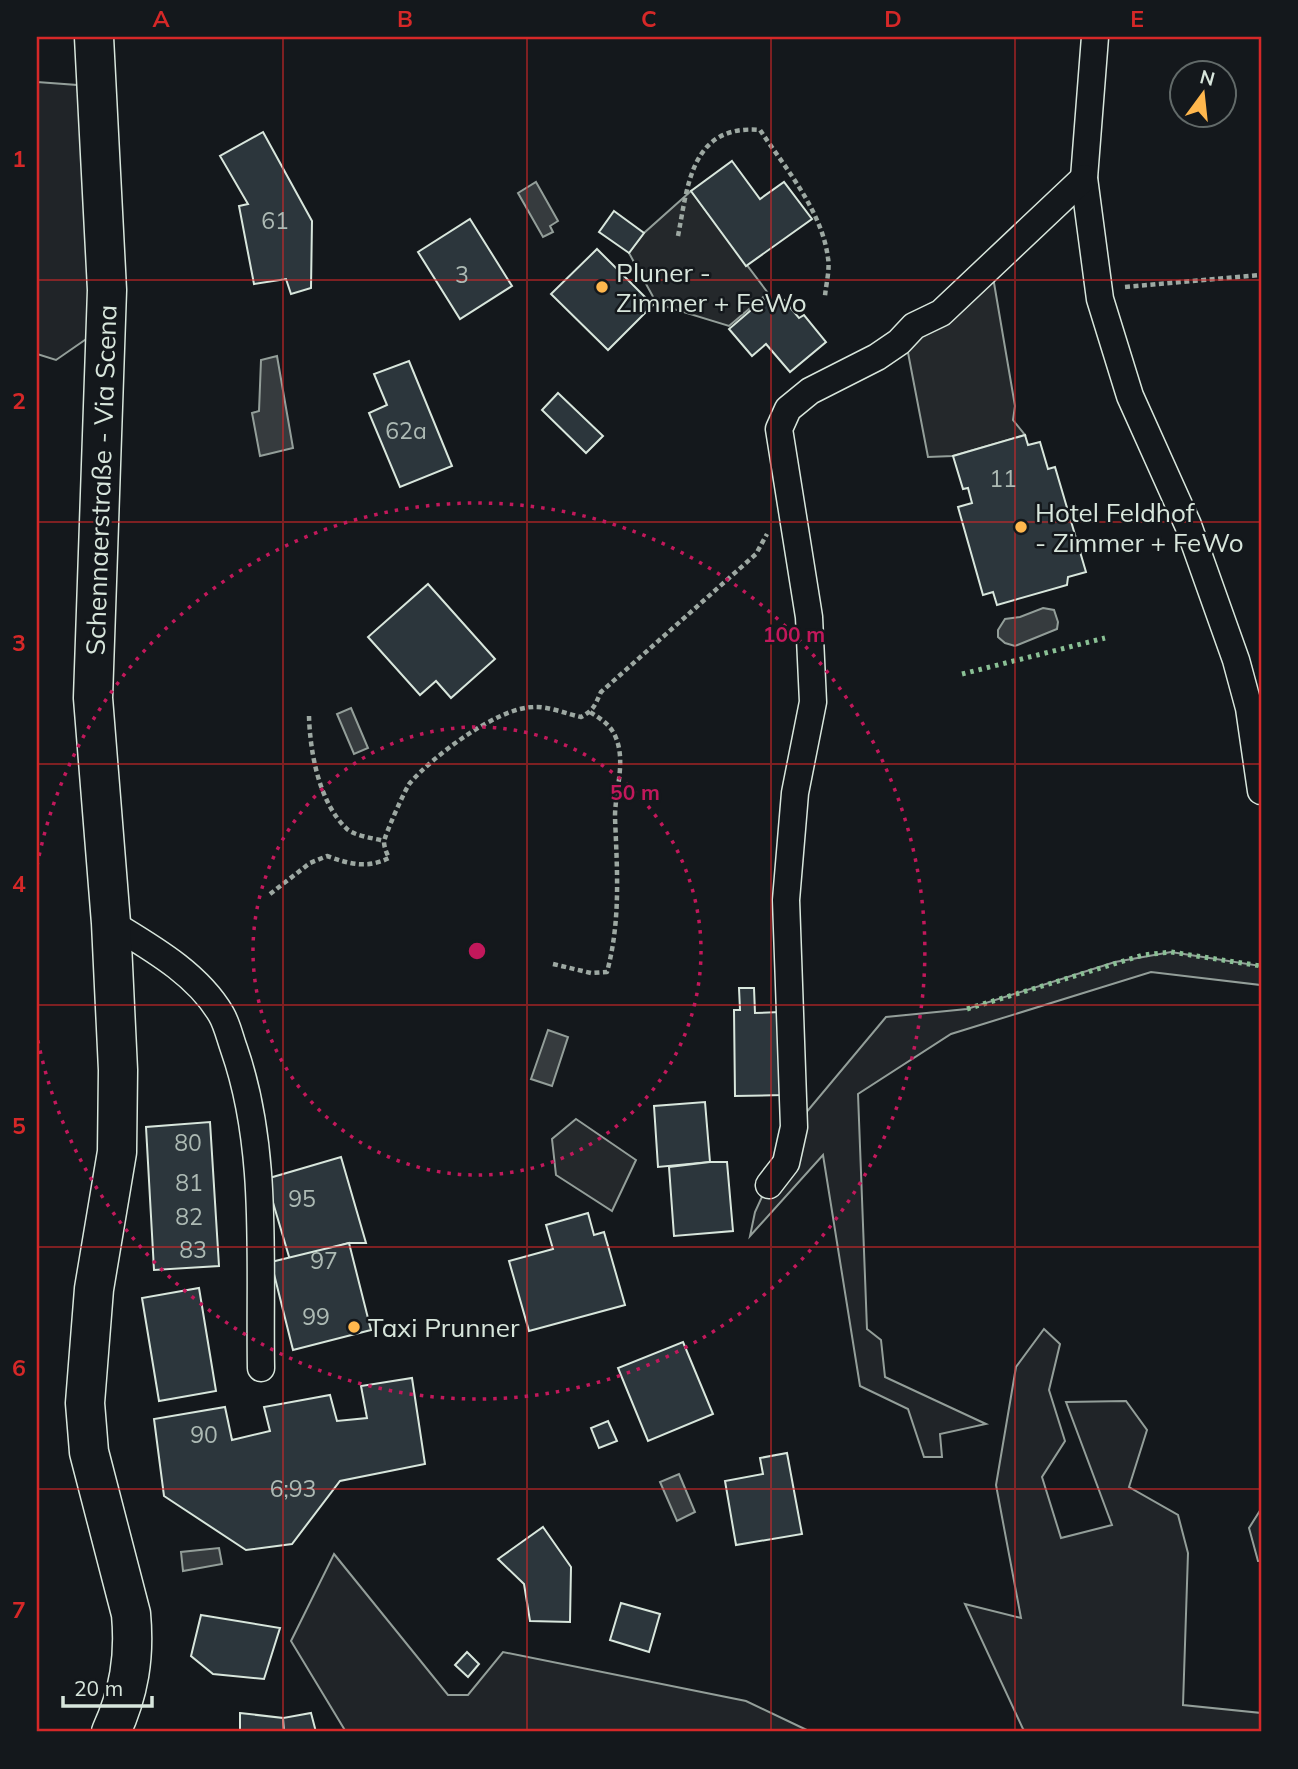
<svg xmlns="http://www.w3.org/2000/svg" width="1298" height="1769" font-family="Mulish,sans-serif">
	<rect width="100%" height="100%" fill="#14181c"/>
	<g fill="#202428" stroke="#939e99" stroke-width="2">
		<path d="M37,82l40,3 28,241 -49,34 -19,-6z"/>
		<path d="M1171,952l90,14v19l-110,-13 -200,62 -93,60 9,235 14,11 4,37 101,47 -46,10 2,23h-18l-16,-48 -48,-23 -37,-231 -73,81 5,-24 39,-85 92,-110 81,-8 148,-47z"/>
		<path d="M1044,1329l16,15 -11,46 16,51 -23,36 19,61 51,-13 -46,-123 60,-1 21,29 -18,57 49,28 10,38 -5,152 78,8v19h-235l-3,-3 -58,-125 56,14 -25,-133 20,-118z"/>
		<path d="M1261,1509v52h-3l-9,-33z"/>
		<path d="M334,1554l114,141h20l35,-43 243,49 65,31h-465l-55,-91z"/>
	</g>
	<g fill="#24282b" stroke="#939e99" stroke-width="2">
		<path d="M691,191l77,102 -39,33 -72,-22 -28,-51 15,-20z"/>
		<path d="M993,277l22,129 -2,14 12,15 -72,21 -25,1 -23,-120z"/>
		<path d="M576,1119l60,41 -24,51 -56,-36 -4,-36z"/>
	</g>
	<g fill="#363b3e" stroke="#939e99" stroke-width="2">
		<path d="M536,182l22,39 -8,5 3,6 -10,5 -25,-44z"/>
		<path d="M277,356l16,92 -33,8 -8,-43 7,-2 2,-51z"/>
		<path d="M1043,608l11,2 4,12 -1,7 -42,17 -10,-3 -7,-6v-7l7,-11 15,-2z"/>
		<path d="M351,708l17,40 -14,6 -17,-40z"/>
		<path d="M548,1030l20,7 -16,49 -21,-7z"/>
		<path d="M679,1474l16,38 -18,9 -17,-39z"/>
		<path d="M219,1548l3,16 -39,7 -2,-19z"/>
	</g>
	<g fill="#2c363c" stroke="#d8e6dc" stroke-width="2">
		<path d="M263,132l49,89 -1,67 -20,6 -5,-15 -32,5 -15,-78 9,-2 -28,-48z"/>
		<path d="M732,161l28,38 24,-17 28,37 -66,47 -55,-75z"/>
		<path d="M614,211l30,22 -15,20 -30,-21z"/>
		<path d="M470,219l42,67 -52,33 -42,-67z"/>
		<path d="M597,249l56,56 -45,45 -57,-56z"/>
		<path d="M764,299l9,6 11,-5 15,18 5,-3 22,27 -36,30 -24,-28 -14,12 -23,-27z"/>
		<path d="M409,361l43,105 -52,21 -31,-74 18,-8 -13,-31z"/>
		<path d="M558,393l45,43 -17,17 -44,-43z"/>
		<path d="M1025,435l3,10 12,-3 8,27 7,-2 31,105 -18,5 -1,8 -70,20 -4,-13 -10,3 -25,-88 14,-4 -4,-15 -5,1 -10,-33z"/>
		<path d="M428,584l67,75 -44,39 -15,-17 -16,14 -52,-58z"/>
		<path d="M739,988h15l1,25 25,-1 2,83 -47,1 -1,-86h6z"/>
		<path d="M705,1102l5,60 -52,5 -4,-61z"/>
		<path d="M210,1122l9,144 -65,4 -8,-143z"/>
		<path d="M341,1157l25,86h-17l-59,17 -24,-81z"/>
		<path d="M710,1162h17l6,69 -59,5 -5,-69z"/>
		<path d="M588,1213l6,22 10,-3 21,73 -96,26 -20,-70 44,-12 -7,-24z"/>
		<path d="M349,1243l22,87 -78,20 -22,-88z"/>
		<path d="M199,1288l17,103 -57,10 -17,-103z"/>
		<path d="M683,1342l30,72 -65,27 -30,-73z"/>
		<path d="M412,1378l13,86 -85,17 -48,63 -46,6 -82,-54 -10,-77 71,-12 7,33 38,-9 -6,-24 66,-12 7,26 30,-3 -6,-32z"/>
		<path d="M608,1421l9,20 -18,7 -8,-20z"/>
		<path d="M787,1453l15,81 -66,11 -11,-64 38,-7 -3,-16z"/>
		<path d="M543,1527l28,40 -1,55 -40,-1 -6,-37 -26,-25z"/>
		<path d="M621,1603l39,11 -11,38 -39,-12z"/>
		<path d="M201,1615l79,13 -16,51 -51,-5 -22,-18z"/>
		<path d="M467,1652l12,12 -11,13 -13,-12z"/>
		<path d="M240,1713l43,5 1,14h-44z"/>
		<path d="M311,1713l5,19h-32l-1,-14z"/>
	</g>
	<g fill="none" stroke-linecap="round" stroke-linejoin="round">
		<defs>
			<g id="street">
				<path d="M1095,37l-11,141 16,121 30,97 58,129 48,135 13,48 12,83"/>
				<path d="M111,923c39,24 86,50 110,91 6,10 9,24 13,35 35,100 25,214 27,319"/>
				<path d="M769,1185l17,-22 8,-36 -8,-227 9,-107 18,-91 -4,-85 -30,-188 9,-20 22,-18 67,-34 22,-15 15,-16 27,-13 143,-135"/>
			</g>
			<path id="secondary" d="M94,37l13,253 -14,408 18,225 7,147 -1,82 -23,137 -9,114 4,49 42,162c4,43 -2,79 -20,118"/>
		</defs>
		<use href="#street" stroke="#d8e6dc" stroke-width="29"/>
		<use href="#secondary" stroke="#d8e6dc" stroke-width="41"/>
		<g stroke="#9da8a2" stroke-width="4.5" stroke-dasharray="5 3.5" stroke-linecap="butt">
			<path d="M678,236c10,-51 13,-112 82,-106 26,39 62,81 68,128 2,12 -2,26 -3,38"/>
			<path d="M1125,287l136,-12"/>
			<path d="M309,716c1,36 10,87 38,113 8,7 26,9 37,12"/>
			<path d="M270,894l40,-31 17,-7c23,8 39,13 62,2 -2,-4 -5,-11 -5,-16 0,-5 21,-53 26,-59 23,-27 87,-75 123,-76 15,-1 34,7 48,10 13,-7 14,-12 20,-25l155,-138 11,-20"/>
			<path d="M553,964l38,9 16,-1c14,-52 10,-102 8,-155 0,-26 11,-54 1,-79 -5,-13 -15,-19 -26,-26"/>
		</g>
		<use href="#street" stroke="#14181c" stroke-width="26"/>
		<use href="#secondary" stroke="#14181c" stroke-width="38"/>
		<g stroke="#8ac095" stroke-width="5" stroke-dasharray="3.5 5" stroke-linecap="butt">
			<path d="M962,674l143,-36"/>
			<path d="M967,1009l176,-54 28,-3 90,14"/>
		</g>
	</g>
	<path fill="none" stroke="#d62828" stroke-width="2" stroke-opacity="0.55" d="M283,37v1695M527,37v1695M771,37v1695M1015,37v1695M37,280h1224M37,522h1224M37,764h1224M37,1005h1224M37,1247h1224M37,1489h1224"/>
	<g fill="none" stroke="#c2185b" stroke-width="3.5" stroke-dasharray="3.5 7">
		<circle cx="477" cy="951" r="224"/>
		<path d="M37 866A448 448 0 1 1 37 1036"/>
	</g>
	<g fill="#ffb74d" stroke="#14181c" stroke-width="2.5">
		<circle cx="602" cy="287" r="7"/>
		<circle cx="1021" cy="527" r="7"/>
		<circle cx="354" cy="1327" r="7"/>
	</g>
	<g text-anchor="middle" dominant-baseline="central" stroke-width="5" stroke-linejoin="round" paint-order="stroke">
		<g font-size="23" fill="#adbab4">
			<text x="275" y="220">61</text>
			<text x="462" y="274">3</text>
			<text x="406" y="430">62a</text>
			<text x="1003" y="478">11</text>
			<text x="188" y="1142">80</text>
			<text x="189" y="1182">81</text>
			<text x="302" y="1198">95</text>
			<text x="189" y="1216">82</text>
			<text x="193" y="1249">83</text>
			<text x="324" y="1260">97</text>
			<text x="316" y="1316">99</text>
			<text x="204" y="1434">90</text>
			<text x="293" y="1488">6;93</text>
		</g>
		<g font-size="26" fill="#d8e6dc" stroke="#14181c" text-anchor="start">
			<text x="616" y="272">Pluner -<tspan x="616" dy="30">Zimmer + FeWo</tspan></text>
			<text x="1035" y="512">Hotel Feldhof<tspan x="1035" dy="30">- Zimmer + FeWo</tspan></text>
			<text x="368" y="1327">Taxi Prunner</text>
		</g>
		<g font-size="26" fill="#d8e6dc" stroke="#14181c">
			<text transform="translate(101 480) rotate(-88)">Schennaerstraße - Via Scena</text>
		</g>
	</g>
	<circle cx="477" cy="951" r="10" fill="#c2185b" stroke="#14181c" stroke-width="3.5"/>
	<g font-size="21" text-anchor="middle" font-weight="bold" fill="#c2185b" stroke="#14181c" stroke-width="5" stroke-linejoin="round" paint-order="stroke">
		<text x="794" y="642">100 m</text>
		<text x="635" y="800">50 m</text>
	</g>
	<rect width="1298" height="1769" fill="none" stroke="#14181c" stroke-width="77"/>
	<g transform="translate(1203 94) rotate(15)"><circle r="33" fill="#14181c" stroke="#626a69" stroke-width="2"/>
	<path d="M0-5L12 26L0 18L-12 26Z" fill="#ffb74d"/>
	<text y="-10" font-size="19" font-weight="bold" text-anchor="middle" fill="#d8e6dc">N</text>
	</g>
	<path d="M63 1696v10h89v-10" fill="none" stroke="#d8e6dc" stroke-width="3.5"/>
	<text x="74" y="1696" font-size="21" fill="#d8e6dc" stroke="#14181c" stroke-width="5" paint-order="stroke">20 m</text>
	<rect x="38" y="38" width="1222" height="1692" fill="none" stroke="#d62828" stroke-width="2.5"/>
	<g font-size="23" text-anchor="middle" font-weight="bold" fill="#d62828">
		<text x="161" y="27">A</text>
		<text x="405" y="27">B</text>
		<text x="649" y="27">C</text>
		<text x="893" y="27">D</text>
		<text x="1137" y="27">E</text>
		<text x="19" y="167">1</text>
		<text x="19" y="409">2</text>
		<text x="19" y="651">3</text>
		<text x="19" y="892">4</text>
		<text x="19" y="1134">5</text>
		<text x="19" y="1376">6</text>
		<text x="19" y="1618">7</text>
	</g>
</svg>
